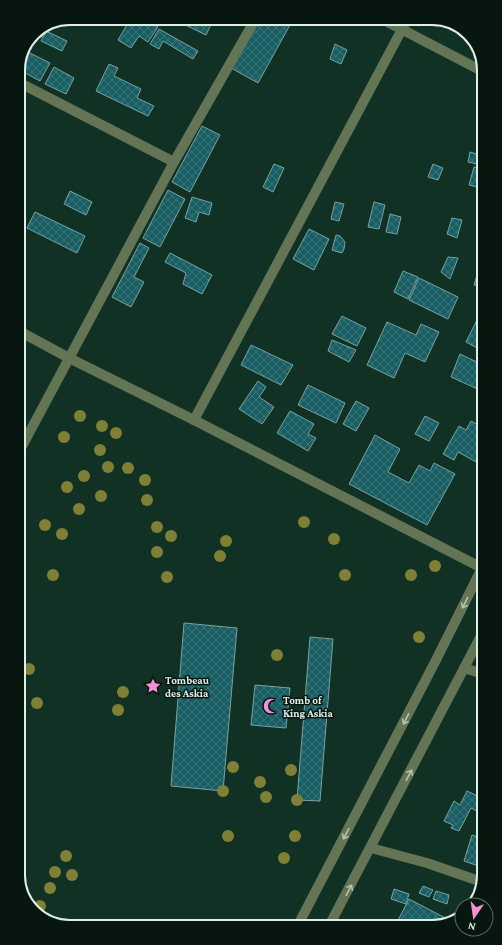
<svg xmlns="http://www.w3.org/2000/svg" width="502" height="945" font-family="'Crimson Pro',serif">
	<defs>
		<pattern id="building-cross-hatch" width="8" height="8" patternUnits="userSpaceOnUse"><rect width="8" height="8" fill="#185e62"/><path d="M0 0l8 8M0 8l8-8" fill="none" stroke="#397578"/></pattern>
	</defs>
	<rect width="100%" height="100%" fill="#113125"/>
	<g fill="url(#building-cross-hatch)" stroke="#79a2a4">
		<path d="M131,18h12l15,9 -10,15 -9,-6 -8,12 -13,-8z"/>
		<path d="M171,18h43l-8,17z"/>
		<path d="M259,18h23l9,5 -33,60 -27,-15z"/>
		<path d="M159,29l39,22 -5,8 -30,-18 -4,8 -9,-5z"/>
		<path d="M46,31l21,10 -5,10 -21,-10z"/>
		<path d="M335,44l12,6 -6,14 -11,-5z"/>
		<path d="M26,51l24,12 -10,18 -22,-12z"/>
		<path d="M109,64l9,4 -4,8 27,13 -4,9 17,8 -6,10 -52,-25z"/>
		<path d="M54,67l20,11 -8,16 -21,-10z"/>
		<path d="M202,126l18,9 -30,57 -18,-10z"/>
		<path d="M470,152l10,3 1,10 -13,-3z"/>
		<path d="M274,164l10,4 -11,24 -10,-5z"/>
		<path d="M433,164l10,4 -5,12 -10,-3z"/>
		<path d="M474,167l7,1v20l-12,-3z"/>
		<path d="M168,190l17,9 -25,48 -17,-9z"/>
		<path d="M70,191l22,11 -6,13 -22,-11z"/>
		<path d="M192,197l20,6 -3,12 -10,-3 -3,10 -11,-4z"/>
		<path d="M335,202l9,2 -5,17 -8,-2z"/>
		<path d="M374,202l11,3 -6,24 -11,-2z"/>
		<path d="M35,212l50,24 -8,17 -50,-25z"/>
		<path d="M390,214l11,3 -4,17 -11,-2z"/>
		<path d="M452,218l10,2 -5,18 -10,-4z"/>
		<path d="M309,229l20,10 -15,31 -21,-11z"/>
		<path d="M336,235l4,1 5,6 -1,7 -2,4 -10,-3z"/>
		<path d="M140,243l9,5 -15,29 10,5 -13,25 -19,-10z"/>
		<path d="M170,253l42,22 -10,19 -19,-10 3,-11 -21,-11z"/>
		<path d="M448,257l10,1 -8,21 -9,-7z"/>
		<path d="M480,265l1,1v21l-7,-2z"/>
		<path d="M403,271l15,6 -10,22 -14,-7z"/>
		<path d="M419,278l39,19 -10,22 -39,-19z"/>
		<path d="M342,316l24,12 -9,18 -25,-12z"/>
		<path d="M479,316l2,1v33l-15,-8z"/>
		<path d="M387,322l29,13 5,-11 18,8 -14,30 -20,-9 -11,25 -27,-13z"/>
		<path d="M332,340l24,10 -7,12 -21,-11z"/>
		<path d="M251,345l42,20 -12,20 -40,-20z"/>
		<path d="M460,354l21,10 1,27 -31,-14z"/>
		<path d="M258,381l8,6 -7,10 15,10 -12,17 -23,-15z"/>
		<path d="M308,385l37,18 -9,20 -38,-18z"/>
		<path d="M356,401l13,7 -13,23 -13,-7z"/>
		<path d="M290,411l24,13 -6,10 8,4 -8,13 -31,-18z"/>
		<path d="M425,416l14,7 -10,18 -14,-7z"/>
		<path d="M471,421l11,6v33l-2,4 -22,-12 -4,8 -11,-6 16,-28 7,4z"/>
		<path d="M375,435l25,14 -12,23 21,11 10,-18 11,6 4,-8 21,11 -28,51 -78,-41z"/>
		<path d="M184,623l53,5 -14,163 -52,-5z"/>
		<path d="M310,637l23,2 -13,162 -23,-1z"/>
		<path d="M255,685l35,3 -4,40 -35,-3z"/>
		<path d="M467,791l17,8v8l-3,6 -10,-5 -12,23 -8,-3 2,-3 -9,-4 10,-20 6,4z"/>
		<path d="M472,835l12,4v29l-20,-7z"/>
		<path d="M423,886l10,4 -4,7 -10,-4z"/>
		<path d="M394,889l15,5 -3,10 -15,-5z"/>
		<path d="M436,891l13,4 -2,9 -14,-5z"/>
		<path d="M409,899l44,23 -57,2z"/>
	</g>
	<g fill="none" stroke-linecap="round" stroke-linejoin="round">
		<g stroke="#647556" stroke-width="10">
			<path d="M380,18l100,52"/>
			<path d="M18,82l156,80"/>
			<path d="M19,331l50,27 125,62 288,148"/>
			<path d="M194,420l214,-402"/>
			<path d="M20,450l154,-288 82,-144"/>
			<path d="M464,668l19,6"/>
			<path d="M371,848l56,15 55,19"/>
			<path d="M330,924l153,-292"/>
			<path d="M298,925l137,-263 47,-94"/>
		</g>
	</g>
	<g fill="#807f36">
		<circle cx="80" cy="416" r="6"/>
		<circle cx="102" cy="426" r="6"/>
		<circle cx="116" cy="433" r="6"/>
		<circle cx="64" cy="437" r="6"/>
		<circle cx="100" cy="450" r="6"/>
		<circle cx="108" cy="467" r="6"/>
		<circle cx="128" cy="468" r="6"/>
		<circle cx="84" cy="476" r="6"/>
		<circle cx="145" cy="480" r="6"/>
		<circle cx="67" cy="487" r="6"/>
		<circle cx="101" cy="496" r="6"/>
		<circle cx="147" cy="500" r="6"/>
		<circle cx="79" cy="509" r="6"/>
		<circle cx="304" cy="522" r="6"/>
		<circle cx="45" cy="525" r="6"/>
		<circle cx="157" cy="527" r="6"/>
		<circle cx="62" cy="534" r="6"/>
		<circle cx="171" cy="536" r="6"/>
		<circle cx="334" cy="539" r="6"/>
		<circle cx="226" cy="541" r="6"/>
		<circle cx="157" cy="552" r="6"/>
		<circle cx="220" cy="556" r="6"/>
		<circle cx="435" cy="566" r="6"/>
		<circle cx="53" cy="575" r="6"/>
		<circle cx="345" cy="575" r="6"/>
		<circle cx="411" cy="575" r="6"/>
		<circle cx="167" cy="577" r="6"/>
		<circle cx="419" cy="637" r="6"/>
		<circle cx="277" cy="655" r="6"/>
		<circle cx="29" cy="669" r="6"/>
		<circle cx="123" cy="692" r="6"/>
		<circle cx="37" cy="703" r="6"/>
		<circle cx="118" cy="710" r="6"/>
		<circle cx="233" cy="767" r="6"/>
		<circle cx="291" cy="770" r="6"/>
		<circle cx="260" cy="782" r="6"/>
		<circle cx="223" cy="791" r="6"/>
		<circle cx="266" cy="797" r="6"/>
		<circle cx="297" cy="800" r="6"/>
		<circle cx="228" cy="836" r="6"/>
		<circle cx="295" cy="836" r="6"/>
		<circle cx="66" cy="856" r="6"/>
		<circle cx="284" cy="858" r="6"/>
		<circle cx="55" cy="872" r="6"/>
		<circle cx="72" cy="875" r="6"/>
		<circle cx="50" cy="888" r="6"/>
		<circle cx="40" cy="906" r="6"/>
	</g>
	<defs><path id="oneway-shaft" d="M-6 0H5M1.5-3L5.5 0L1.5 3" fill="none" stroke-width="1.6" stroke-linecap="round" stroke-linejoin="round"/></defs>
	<g stroke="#b3c4b4">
		<use href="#oneway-shaft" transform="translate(465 603) rotate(117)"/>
		<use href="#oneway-shaft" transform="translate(406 719) rotate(117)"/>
		<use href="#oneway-shaft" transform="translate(409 775) rotate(-63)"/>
		<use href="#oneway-shaft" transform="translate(346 834) rotate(118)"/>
		<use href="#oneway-shaft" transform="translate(349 890) rotate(-62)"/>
	</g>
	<defs>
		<symbol id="sight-bare" viewBox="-9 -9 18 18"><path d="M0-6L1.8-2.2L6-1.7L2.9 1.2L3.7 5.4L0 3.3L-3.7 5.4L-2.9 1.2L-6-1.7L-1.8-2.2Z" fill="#f391d5" stroke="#081610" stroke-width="2.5" paint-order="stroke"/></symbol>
		<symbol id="mosque-bare" viewBox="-9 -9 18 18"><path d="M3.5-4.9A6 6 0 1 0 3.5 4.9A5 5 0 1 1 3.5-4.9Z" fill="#f391d5" stroke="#081610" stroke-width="2.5" paint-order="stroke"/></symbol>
	</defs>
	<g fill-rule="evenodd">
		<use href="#sight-bare" x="142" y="675" width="22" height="22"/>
		<use href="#mosque-bare" x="260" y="695" width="22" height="22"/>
	</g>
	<g text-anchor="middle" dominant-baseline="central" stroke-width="3" stroke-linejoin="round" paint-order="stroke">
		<g font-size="11" font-weight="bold" fill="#ddefe6" stroke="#081610" text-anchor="start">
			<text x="165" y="680">Tombeau<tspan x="165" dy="13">des Askia</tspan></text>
			<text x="283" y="700">Tomb of<tspan x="283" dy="13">King Askia</tspan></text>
		</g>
	</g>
	<path d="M0 0H502V945H0ZM70 25H432A45 45 0 0 1 477 70V875A45 45 0 0 1 432 920H70A45 45 0 0 1 25 875V70A45 45 0 0 1 70 25Z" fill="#081610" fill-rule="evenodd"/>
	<path fill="none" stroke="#ddefe6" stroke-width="2" d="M70 25H432A45 45 0 0 1 477 70V875A45 45 0 0 1 432 920H70A45 45 0 0 1 25 875V70A45 45 0 0 1 70 25Z"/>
	<g transform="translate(474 917) rotate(193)"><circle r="19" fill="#081610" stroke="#5d6d66"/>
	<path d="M0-3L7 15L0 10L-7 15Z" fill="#f391d5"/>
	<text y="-6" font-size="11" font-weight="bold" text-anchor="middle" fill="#ddefe6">N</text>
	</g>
</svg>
